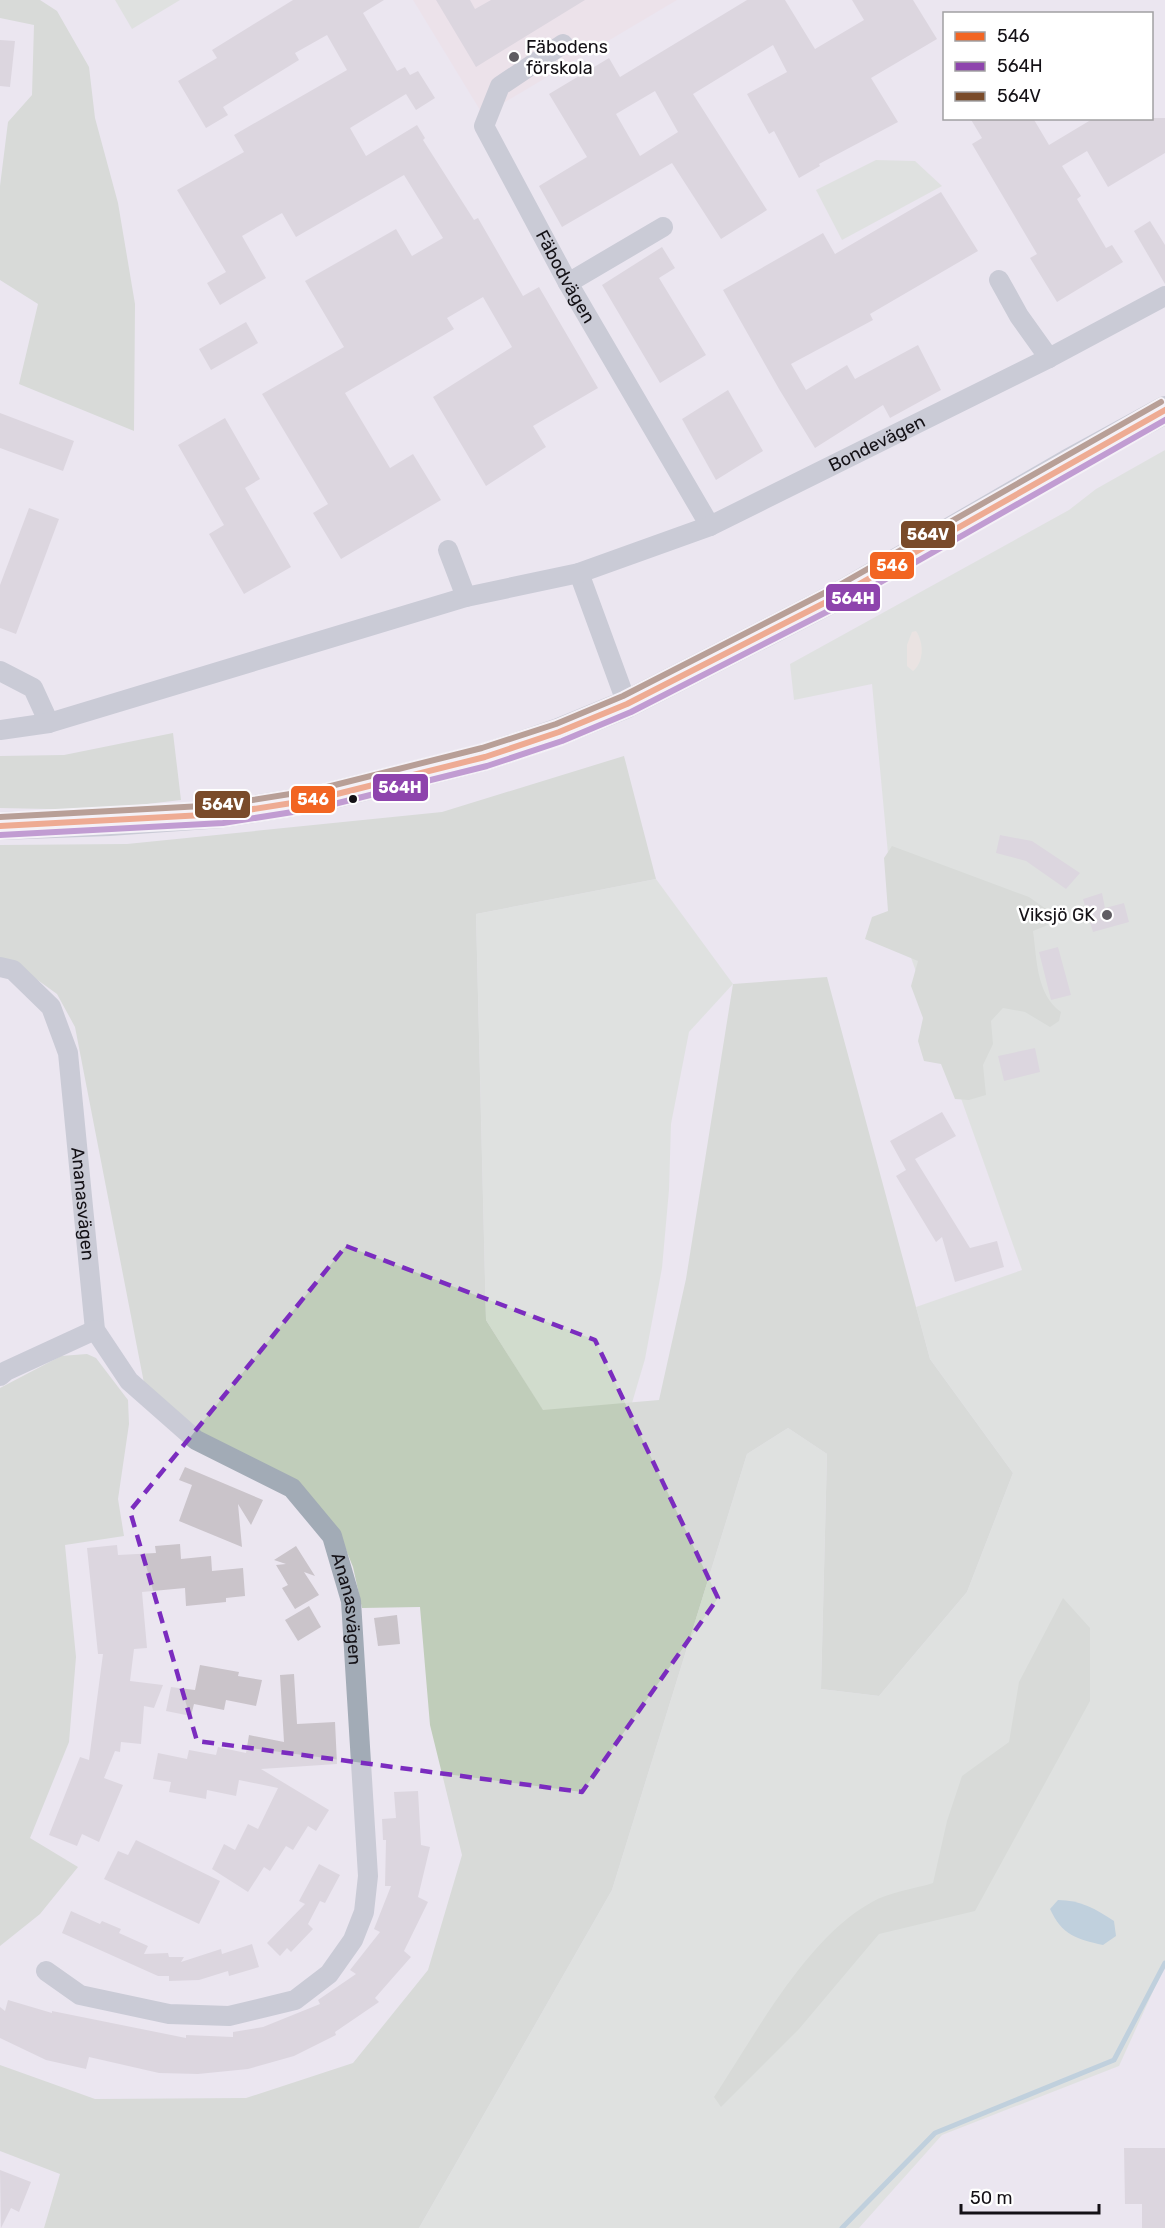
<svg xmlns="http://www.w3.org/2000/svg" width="1165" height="2228" font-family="Rubik,sans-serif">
	<rect width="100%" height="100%" fill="#ebe6f0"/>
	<path fill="#eedde3" d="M413,0h264l-194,115z"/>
	<g fill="#d1dccd">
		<path d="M115,0h65l-48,29z"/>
		<path d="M876,160l39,1 27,25 -100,54 -26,-50z"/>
		<path d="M1165,450v1515l-46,101 -177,69 -83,93h-440l193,-338 135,-436 41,-26 39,26 -6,235 58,7 88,-104 46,-119 -83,-114 -14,-52 106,-37 -129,-363 -21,-223 -78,16 -4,-36 279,-154 27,-21z"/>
		<path d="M656,879l77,105 -44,48 -18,92 -2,66 -7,78 -17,91 -13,44 -89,8 -57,-91 -10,-406z"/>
	</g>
	<g fill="#c0cdba">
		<path d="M0,0h40l17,11 32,56 6,51 23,85 17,101 -1,127 -115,-47 19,-80 -38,-24v-94l8,-64 24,-27 2,-70 -34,-7z"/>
		<path d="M173,733l8,67 -86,10 -95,-2v-52l64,-1z"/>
		<path d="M624,756l32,123 -180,35 10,406 57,90 116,-10 27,-121 47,-295 94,-7 103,382 83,114 -46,119 -88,104 -58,-7 6,-235 -39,-26 -41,26 -135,436 -193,338h-375l16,-54 -60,-23v-86l95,34 151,-1 107,-35 75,-93 34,-115 -32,-130 -10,-118 -58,1 -9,-41 -15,-37 -136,-97 -58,-50 -69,-356 -18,-33 -36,-26 -21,-7v-116l127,-1 315,-32z"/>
		<path d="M892,846l137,51 20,14 -1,14 -15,6c4,28 3,63 28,81l-2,9 -9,6 -25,-15 -22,-4 -12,13 2,23 -10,21 3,30 -17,5 -14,-1 -14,-35 -17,-3 -6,-20 5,-23 -12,-32 7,-25 -53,-22 7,-22 16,-6 -4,-53z"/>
		<path d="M87,1354l9,4 32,42 1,24 -11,75 6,37 -59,9 11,112 -7,85 -39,96 48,29 -38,47 -40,32v-558l61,-32z"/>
		<path d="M1063,1598l27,30v73l-115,210 -96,23 -80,95 -78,78 -7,-10c41,-62 92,-159 158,-195 17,-10 42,-13 61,-19l14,-62 15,-45 47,-34 10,-60z"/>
	</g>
	<path fill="#e9e1d1" d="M916,631c8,12 8,31 -3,40l-6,-5v-21l5,-13z"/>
	<path fill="#8cb6c6" d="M1058,1900c22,0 38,9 56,21l2,15 -13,9c-27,-6 -41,-10 -53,-36z"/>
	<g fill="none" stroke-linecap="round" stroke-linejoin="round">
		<path stroke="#8cb6c6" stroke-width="5" d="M842,2228l93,-95 179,-73 51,-97"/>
	</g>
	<g fill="#cac4ca" fill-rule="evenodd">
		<path d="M293,0h91l-21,13 34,58 8,-4 5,8 8,-4 17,27 -19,12 -10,-16 -56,34 16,28 51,-31 8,13 -2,2 51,80 4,-2 45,78 16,-9 59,101 -65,38 13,21 -60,39 -53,-89 79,-50 -29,-50 -36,21 7,11 -109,64 45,75 23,-14 28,46 -100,59 -28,-46 15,-9 -66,-110 82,-47 -39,-66 91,-52 16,27 31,-18 -39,-63 -108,62 -14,-24 -40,23 24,42 -46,27 -13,-22 19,-11 -49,-82 67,-38 -10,-17 113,-65 -20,-35 -32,18 4,7 -76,47 5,8 -22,13 -28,-47 39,-23 -5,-8z"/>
		<path d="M436,0h34l5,9 16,-9h94l-109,67z"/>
		<path d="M747,0h38l30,49 49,-29 -12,-20h61l24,39 -66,39 27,44 -79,42 1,2 -21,12 -25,-47 -5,3 -22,-40 40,-22 -14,-27 -80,49 74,116 -46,29 -49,-76 -110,64 -23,-41 48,-29 -38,-63 60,-36 11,19zM655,91l23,41 -38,24 -24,-42z"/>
		<path d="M0,40l15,1 -5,46 -10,-1z"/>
		<path d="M970,118h63l16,27 45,-27h71v35l-57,34 -21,-36 -25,15 19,30 -4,3 29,49 6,-3 11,17 -66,40 -27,-44 7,-4 -65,-110 10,-6z"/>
		<path d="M941,192l37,59 -108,63 3,6 -82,44 15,26 41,-25 8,14 63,-34 23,45 -51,28 -7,-13 -68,43 -36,-59 -56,-99 100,-57 12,21z"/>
		<path d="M1150,221l15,24v39l-31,-53z"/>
		<path d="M662,247l13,21 -16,10 47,77 -46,28 -58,-98z"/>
		<path d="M246,322l12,21 -47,27 -12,-21z"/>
		<path d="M728,390l35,61 -47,29 -34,-61z"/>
		<path d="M0,413l74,28 -11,30 -63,-23z"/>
		<path d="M225,418l35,61 -15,9 46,79 -47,27 -35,-60 15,-9 -46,-80z"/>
		<path d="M29,508l30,11 -43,115 -16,-6v-43z"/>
		<path d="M1000,835l32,6 48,32 -14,16 -40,-28 -30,-8z"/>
		<path d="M1102,893l3,15 19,-5 5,19 -36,10 -10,-33z"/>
		<path d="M1058,947l13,48 -20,5 -12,-48z"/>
		<path d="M1035,1048l5,24 -36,9 -6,-25z"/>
		<path d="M942,1112l14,24 -41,23 55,89 27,-7 7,26 -49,15 -13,-45 -6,5 -40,-66 10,-6 -16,-29z"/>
		<path d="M185,1467l78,33 -12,25 -13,-21 4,43 -63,-26 13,-36 -13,-5z"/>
		<path d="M180,1544l1,15 30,-3 1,15 31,-3 2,28 -19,2v4l-40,4 -1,-18 -43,4 5,56 -13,1 -4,32 33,4 -9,23 -10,-2 -3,38 -20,-2 -1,10 -5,-1 -11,27 19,7 -24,57 -17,-8 -5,12 -28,-11 31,-78 9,3 14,-106h-5l-11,-106 30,-3 1,10 38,-2 -1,-7z"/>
		<path d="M296,1546l19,30 -11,-4 15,23 -24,14 -13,-21 6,-3 -12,-20 10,-1 -12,-4z"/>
		<path d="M309,1606l12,21 -23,14 -13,-21z"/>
		<path d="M397,1615l3,29 -22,2 -4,-28z"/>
		<path d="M200,1665l39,7 -1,4 24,4 -6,26 -30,-6 -2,10 -30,-6 -3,12 -25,-5 5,-24 24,3z"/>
		<path d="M294,1674l3,50 38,-2 2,42 -76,5 68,41 -13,21 -8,-5 -15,24 -7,-4 -16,25 -6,-4 -16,25 -36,-23 12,-25 11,6 13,-26 10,5 20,-41 -39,-8 -3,16 -29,-6 -1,9 -37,-7 2,-10 -18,-3 5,-26 29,6 2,-9 27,5 2,-8 28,6 3,-18 35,7 -4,-67z"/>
		<path d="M418,1791l3,54 9,2 -12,50 10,5 -24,49 7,6 -36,41 4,4 -44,30 1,3 -42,21 -46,13 -50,5 -39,-1 -70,-16 -3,12 -40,-9 -46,-22v-31l5,4 3,-11 44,13v-2l134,27v-3l47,2v-5l30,-5 57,-23 -2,-4 38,-26 -6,-4 30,-38 -6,-3 17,-43h-6l1,-46h-3l-1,-21 14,-1 -2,-26z"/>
		<path d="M136,1840l84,41 -21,43 -95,-45 14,-28 10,4z"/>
		<path d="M319,1864l21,11 -15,28 -5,-2 -12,23 5,5 -22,23 -4,-4 -7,8 -13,-13 38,-39 -6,-3z"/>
		<path d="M71,1911l29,13 2,-3 19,8 -2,4 29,13 -4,8 24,-1 1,4h15l-3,5 40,-13 1,5 30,-10 7,23 -30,9 -1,-5 -29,9 -30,1v-5h-11l-96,-43z"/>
		<path d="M1124,2148h41v80h-23v-24h-17z"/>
		<path d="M0,2170l31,12 -12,30 -8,-4 -10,20z"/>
	</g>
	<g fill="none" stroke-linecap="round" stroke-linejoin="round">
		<g stroke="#a2abb6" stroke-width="20">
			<path id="s1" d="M563,44l-63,42 -16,40 84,157 142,243"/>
			<path d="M999,280l20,36 30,42"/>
			<path d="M568,283l95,-56"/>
			<path d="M448,550l18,47"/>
			<path d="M579,573l48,131"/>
			<path d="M0,671l33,17 16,35"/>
			<path id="s2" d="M0,730l49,-7 417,-126 113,-24 131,-47 339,-168 116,-62"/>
			<path id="s3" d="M0,967l13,3 38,37 17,46 27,277 34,51 67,59 96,48 40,48 19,65 17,275 -4,36 -11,28 -24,34 -34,26 -66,16 -60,-2 -89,-19 -34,-24"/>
			<path d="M0,1376l6,-5 89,-41"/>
		</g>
		<path stroke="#a1aab6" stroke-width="28" d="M0,826l109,-4 113,-8 95,-15 168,-42 74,-25 68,-28 213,-109 228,-132 97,-53"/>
		<defs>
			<path id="bus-1" d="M0,826l222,-12 95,-15 168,-42 74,-25 68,-28 213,-109 325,-185"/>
			<path id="bus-2" d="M0,835l223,-12 95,-15 169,-42 75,-25 69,-29 213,-109 321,-183"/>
			<path id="bus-3" d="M0,817l221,-12 94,-15 167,-42 74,-24 67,-28 213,-109 325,-185"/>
		</defs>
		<use href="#bus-1" stroke="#fff" stroke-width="10"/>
		<use href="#bus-2" stroke="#fff" stroke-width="10"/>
		<use href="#bus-3" stroke="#fff" stroke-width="10"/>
		<use href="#bus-1" stroke="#f26522" stroke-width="6"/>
		<use href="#bus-2" stroke="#8e44ad" stroke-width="6"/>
		<use href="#bus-3" stroke="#7a4b2a" stroke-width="6"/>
	</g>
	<path d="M0 0H1165V2228H0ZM346,1246l249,94 123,258 -136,194 -385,-51 -67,-230z" fill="#ebe6f0" fill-opacity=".55" fill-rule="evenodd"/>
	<path fill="none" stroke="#7b2cbf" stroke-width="4.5" stroke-dasharray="12 8" stroke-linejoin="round" d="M346,1246l249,94 123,258 -136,194 -385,-51 -67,-230z"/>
	<g fill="#5f5c62" stroke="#fff" stroke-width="2">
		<circle cx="514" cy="57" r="6"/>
		<circle cx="1107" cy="915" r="6"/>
	</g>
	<circle fill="#141116" stroke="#fff" stroke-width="2" cx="353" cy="799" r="5"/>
	<g text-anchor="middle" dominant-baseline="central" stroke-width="5" stroke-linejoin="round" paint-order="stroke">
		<g font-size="18" fill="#141116" stroke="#fff" text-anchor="start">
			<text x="526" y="47">Fäbodens<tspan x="526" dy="21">förskola</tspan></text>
			<text x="1095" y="915" text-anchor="end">Viksjö GK</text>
		</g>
		<g font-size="18" fill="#141116" stroke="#fff">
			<text stroke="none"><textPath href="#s1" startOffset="290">Fäbodvägen</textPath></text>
			<text stroke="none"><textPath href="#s2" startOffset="926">Bondevägen</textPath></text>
			<text stroke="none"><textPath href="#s3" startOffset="267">Ananasvägen</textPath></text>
			<text stroke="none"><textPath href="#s3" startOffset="789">Ananasvägen</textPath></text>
		</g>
	</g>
	<g stroke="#fff" stroke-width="2">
		<rect x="900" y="520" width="56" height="29" rx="6" fill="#7a4b2a"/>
		<rect x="869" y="551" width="46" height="29" rx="6" fill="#f26522"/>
		<rect x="825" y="583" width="56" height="29" rx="6" fill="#8e44ad"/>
		<rect x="372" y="773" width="57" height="29" rx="6" fill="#8e44ad"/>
		<rect x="290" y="785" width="46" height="29" rx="6" fill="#f26522"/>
		<rect x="194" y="790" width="57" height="29" rx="6" fill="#7a4b2a"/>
	</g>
	<g font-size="16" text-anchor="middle" font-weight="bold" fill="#fff">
		<text x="928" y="540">564V</text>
		<text x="892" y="571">546</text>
		<text x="853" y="604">564H</text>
		<text x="400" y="793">564H</text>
		<text x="313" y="805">546</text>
		<text x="223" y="810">564V</text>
	</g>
	<rect x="943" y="12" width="210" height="108" fill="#ffffff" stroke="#a1a0a2" stroke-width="1.5"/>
	<rect x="955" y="32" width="30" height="9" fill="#f26522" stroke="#a1a0a2" stroke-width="1.5"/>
	<text x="997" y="42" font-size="18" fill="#141116">546</text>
	<rect x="955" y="62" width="30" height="9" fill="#8e44ad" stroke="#a1a0a2" stroke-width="1.5"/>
	<text x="997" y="72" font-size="18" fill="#141116">564H</text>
	<rect x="955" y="92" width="30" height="9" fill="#7a4b2a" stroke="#a1a0a2" stroke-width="1.5"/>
	<text x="997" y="102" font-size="18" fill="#141116">564V</text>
	<path d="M961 2204v9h138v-9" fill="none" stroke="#141116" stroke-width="3"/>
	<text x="970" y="2204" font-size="18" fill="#141116" stroke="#ffffff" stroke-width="4.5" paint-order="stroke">50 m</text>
</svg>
